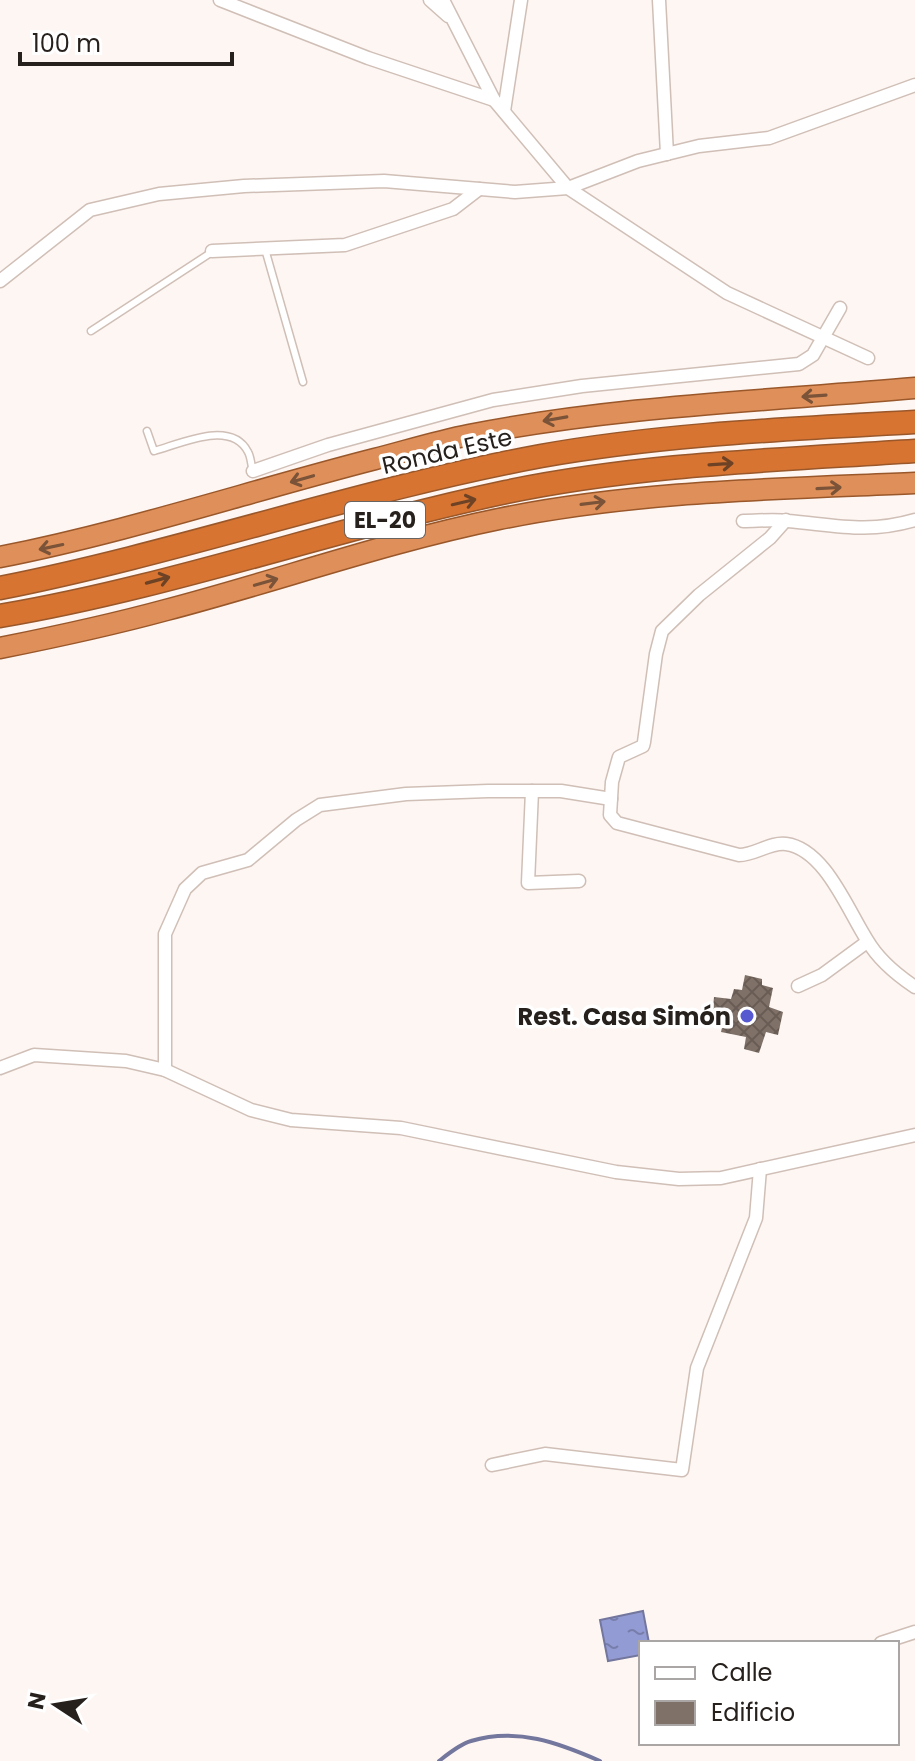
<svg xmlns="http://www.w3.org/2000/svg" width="915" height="1761" font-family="Poppins,sans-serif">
	<defs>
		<pattern id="water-ripples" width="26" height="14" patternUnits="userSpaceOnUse" patternTransform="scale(2)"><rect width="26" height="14" fill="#939bd4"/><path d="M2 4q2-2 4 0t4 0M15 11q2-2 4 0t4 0" fill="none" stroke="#787eab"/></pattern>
		<pattern id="building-cross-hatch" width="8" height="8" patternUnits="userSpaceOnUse" patternTransform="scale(2)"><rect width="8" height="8" fill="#7f7168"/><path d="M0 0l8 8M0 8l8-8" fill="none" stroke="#685c55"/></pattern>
	</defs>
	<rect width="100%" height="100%" fill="#fdf6f3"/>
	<path fill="url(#water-ripples)" stroke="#73769d" stroke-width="2" d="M643,1611l6,32h-8v12l-33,6 -8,-41z"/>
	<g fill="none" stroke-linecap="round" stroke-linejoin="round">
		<path stroke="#73769d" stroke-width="4" d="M439,1761c9,-7 21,-17 32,-20 46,-14 88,2 129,20"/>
	</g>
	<path fill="url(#building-cross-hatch)" d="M745,975l17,4v6l11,3 -4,19 14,5 -5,23 -12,-3 -7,21 -15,-4 2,-12 -25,-5 2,-9 -11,-3 2,-23 17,2 3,-10 8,1z"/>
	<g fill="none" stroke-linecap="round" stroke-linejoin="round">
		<defs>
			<g id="service">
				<path d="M265,249l38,133"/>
				<path d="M91,331l121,-79"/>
				<path d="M147,431l7,20c26,-7 77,-32 94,1 3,5 3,13 5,19"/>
			</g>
			<g id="minor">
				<path d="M220,0l148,58 126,42"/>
				<path d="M430,0l18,16"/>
				<path d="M443,0l51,100 74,88 159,105 141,65"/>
				<path d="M659,0l8,154"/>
				<path d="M504,111l17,-111"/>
				<path d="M212,251l133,-6 108,-36 26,-20"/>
				<path d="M0,281l90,-71 69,-16 85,-8 140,-5 131,11 53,-4 70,-27 61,-15 70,-8 146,-53"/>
				<path d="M253,471l75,-26 165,-45 89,-14 217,-22 14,-9 27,-47"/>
				<path d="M786,520l-16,18 -71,57 -37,36 -6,23 -12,88 -1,4 -24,11 -7,25 -2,33 7,8 122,32c16,0 31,-13 47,-11 39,5 62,67 81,96 11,19 30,35 48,47"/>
				<path d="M743,521c15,0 30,-2 45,0 47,4 79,13 127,-1"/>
				<path d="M532,791l-4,92 51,-2"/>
				<path d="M798,986l24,-11 45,-33"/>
				<path d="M0,1068l34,-13 92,6 39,9 86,40 40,10 110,8 215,44 63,7 42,-1 194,-43"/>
				<path d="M165,1070v-136l20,-45 17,-16 46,-13 48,-40 24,-15 86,-11 82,-3h73l50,8"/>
				<path d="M492,1465l53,-11 137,16 15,-102 59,-150 4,-49"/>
				<path d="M881,1643l34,-11"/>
			</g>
			<g id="trunk">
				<path d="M0,557c127,-25 250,-66 375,-98 31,-8 63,-18 94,-24 148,-29 297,-34 446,-47"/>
				<path d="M0,648c55,-11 111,-23 166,-38 111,-29 220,-68 333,-91 137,-28 277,-30 416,-36"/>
			</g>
			<g id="motorway">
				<path d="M0,588c182,-36 358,-98 541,-132 123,-22 250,-27 374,-34"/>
				<path d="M0,616c171,-29 336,-88 506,-124 134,-28 272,-32 409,-41"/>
			</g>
		</defs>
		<use href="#service" stroke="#d0bfb6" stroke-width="9"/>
		<use href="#minor" stroke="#d0bfb6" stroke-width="15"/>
		<use href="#trunk" stroke="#99572a" stroke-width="23"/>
		<use href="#motorway" stroke="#99572a" stroke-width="25"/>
		<use href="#service" stroke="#fff" stroke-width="6"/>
		<use href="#minor" stroke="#fff" stroke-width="12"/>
		<use href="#trunk" stroke="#df905a" stroke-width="20"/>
		<use href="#motorway" stroke="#d77431" stroke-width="22"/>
	</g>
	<defs><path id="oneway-shaft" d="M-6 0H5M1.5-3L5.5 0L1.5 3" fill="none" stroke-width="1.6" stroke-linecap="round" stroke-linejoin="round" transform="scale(2)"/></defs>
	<g stroke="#7a5338">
		<use href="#oneway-shaft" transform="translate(814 396) rotate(176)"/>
		<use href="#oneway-shaft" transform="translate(555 419) rotate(170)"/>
		<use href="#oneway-shaft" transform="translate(302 479) rotate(164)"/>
		<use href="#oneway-shaft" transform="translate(829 488) rotate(-3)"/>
		<use href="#oneway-shaft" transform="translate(593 503) rotate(-7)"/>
		<use href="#oneway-shaft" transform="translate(51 547) rotate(168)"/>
		<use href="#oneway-shaft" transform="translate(266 582) rotate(-16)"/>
	</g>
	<g stroke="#6d4225">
		<use href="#oneway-shaft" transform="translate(721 464) rotate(-4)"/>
		<use href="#oneway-shaft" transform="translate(464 502) rotate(-13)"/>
		<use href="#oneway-shaft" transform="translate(158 580) rotate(-15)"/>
	</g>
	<circle fill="#5659d0" stroke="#fff" stroke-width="3" cx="747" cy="1016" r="8"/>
	<g text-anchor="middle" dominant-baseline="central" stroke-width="7" stroke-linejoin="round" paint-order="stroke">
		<rect fill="#fff" stroke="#686461" stroke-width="2" x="345" y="502" width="80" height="36" rx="6"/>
		<g font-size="22" font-weight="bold" fill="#27211d">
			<text x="385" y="520">EL-20</text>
		</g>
		<g font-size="24" fill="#27211d" stroke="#fff">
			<text transform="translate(447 451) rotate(-13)">Ronda Este</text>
		</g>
		<g font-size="24" font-weight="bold" fill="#27211d" stroke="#fff" text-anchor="end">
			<text x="731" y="1016">Rest. Casa Simón</text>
		</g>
	</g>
	<rect x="639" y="1641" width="260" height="104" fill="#ffffff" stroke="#a9a6a5" stroke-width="2"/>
	<rect x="655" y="1667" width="40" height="12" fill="#ffffff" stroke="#a9a6a5" stroke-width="2"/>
	<text x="711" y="1681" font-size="24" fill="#27211d">Calle</text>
	<rect x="655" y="1701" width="40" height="24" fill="#7f7168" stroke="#a9a6a5" stroke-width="2"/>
	<text x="711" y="1721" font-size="24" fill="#27211d">Edificio</text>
	<g transform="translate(56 1705) rotate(282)" stroke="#ffffff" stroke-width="6" paint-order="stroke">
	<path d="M0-6L14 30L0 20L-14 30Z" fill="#27211d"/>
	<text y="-12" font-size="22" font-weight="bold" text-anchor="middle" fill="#27211d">N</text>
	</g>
	<path d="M20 52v12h212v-12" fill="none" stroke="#27211d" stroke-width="4"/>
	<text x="32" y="52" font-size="24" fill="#27211d" stroke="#ffffff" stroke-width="6" paint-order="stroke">100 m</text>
</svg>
